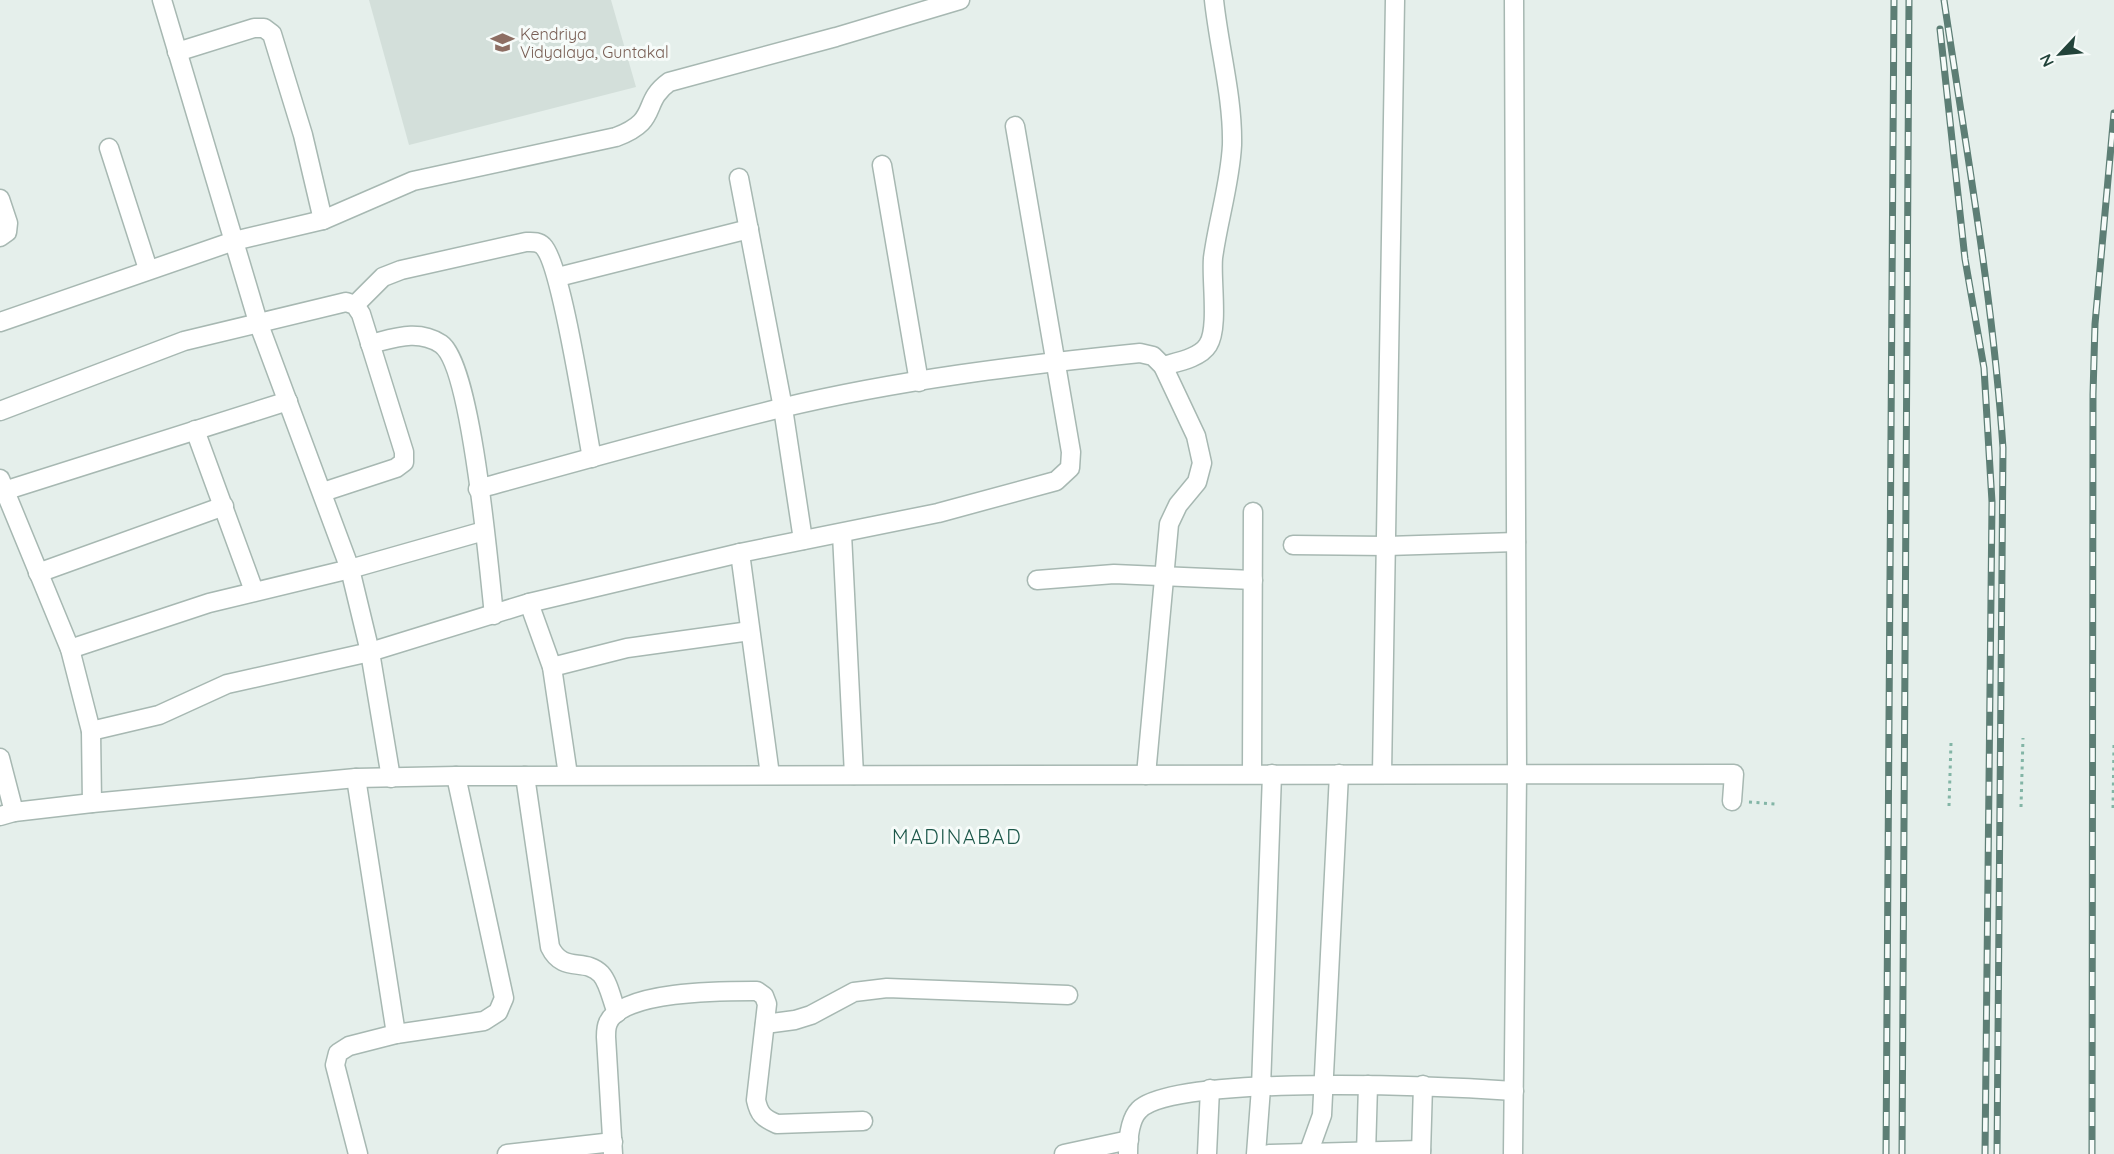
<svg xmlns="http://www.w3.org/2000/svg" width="2114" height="1154" font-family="Quicksand,sans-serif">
	<rect width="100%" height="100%" fill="#e5efeb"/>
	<path fill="#d3dfda" d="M369,0h242l25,87 -227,58z"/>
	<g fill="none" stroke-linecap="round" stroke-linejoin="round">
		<defs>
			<g id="minor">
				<path d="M162,0l96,322 92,247 20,83 21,126"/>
				<path d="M177,52l77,-24h10l8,6 31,101 20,85"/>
				<path d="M109,148l39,121"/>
				<path d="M882,165l37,217"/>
				<path d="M739,178l44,230 20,132"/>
				<path d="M0,199l8,24 -1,9 -7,5"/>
				<path d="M558,277l191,-48"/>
				<path d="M355,305l28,-28 18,-7 125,-28c6,0 12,-1 17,4 19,18 42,177 49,212"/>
				<path d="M0,322l234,-81 89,-21 90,-39 203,-44c45,-17 24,-34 53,-55l167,-45 124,-37"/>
				<path d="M370,344c25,-6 48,-15 71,0 31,22 48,226 53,271"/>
				<path d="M1163,366c14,-4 37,-8 45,-21 11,-17 3,-65 5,-87 5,-38 17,-74 19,-113 1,-48 -13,-97 -18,-145"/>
				<path d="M0,411l184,-70 162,-39 9,3 6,9 43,138v10l-8,6 -73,24"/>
				<path d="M195,430l59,161"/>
				<path d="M0,479l70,170 21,82 1,72"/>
				<path d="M478,489c101,-28 201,-56 303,-81 117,-28 239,-43 359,-55l13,3 10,10 33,70 6,27 -5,19 -19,23 -9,19 -23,251"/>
				<path d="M4,491l284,-90"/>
				<path d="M842,534l12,241"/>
				<path d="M1293,545l94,1 129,-4"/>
				<path d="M740,553l30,222"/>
				<path d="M38,573l186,-67"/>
				<path d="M1037,580l77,-6 139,6"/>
				<path d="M529,603l23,64 16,108"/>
				<path d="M70,649l139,-46 141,-34 134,-38"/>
				<path d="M552,667l75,-19 123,-17"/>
				<path d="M91,731l68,-16 68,-31 143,-32 159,-49 211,-50 198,-40 118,-32 14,-13 1,-16 -56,-326"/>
				<path d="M0,758l14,54"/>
				<path d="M1252,774l1,-262"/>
				<path d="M1382,774l13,-774"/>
				<path d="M525,776l25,171c13,27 35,10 51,27 8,9 11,27 16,39"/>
				<path d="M356,778l40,256"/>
				<path d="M0,816l14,-4 78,-9 264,-25 100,-2 1278,-2 -2,27"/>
				<path d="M765,1024l30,-4 16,-5 43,-23 33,-4 181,7"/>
				<path d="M358,1154l-23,-89 3,-12 11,-7 47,-12 88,-13 14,-9 6,-14 -48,-222"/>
				<path d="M507,1154l106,-12"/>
				<path d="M613,1154l-7,-117c0,-4 0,-10 2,-14 13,-33 120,-32 149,-32l7,5 3,8 -11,96c3,14 7,18 21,24l86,-3"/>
				<path d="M1064,1154l65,-14"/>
				<path d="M1128,1154c0,-13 1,-34 11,-44 35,-37 315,-23 375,-19"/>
				<path d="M1207,1154l3,-65"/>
				<path d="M1256,1154l5,-66 11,-314"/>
				<path d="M1269,1154l152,-4"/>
				<path d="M1308,1154l14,-39 17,-341"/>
				<path d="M1366,1154l2,-69"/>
				<path d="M1421,1154l2,-69"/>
			</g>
			<path id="tertiary" d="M1513,1154l4,-380 -3,-774"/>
		</defs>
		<use href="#minor" stroke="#a7b8b2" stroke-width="21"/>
		<use href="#tertiary" stroke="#a7b8b2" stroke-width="21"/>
		<g stroke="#83b5a6" stroke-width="3" stroke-dasharray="3 4.5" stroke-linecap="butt">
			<path d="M1749,802l26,2"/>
			<path d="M1949,806l2,-63"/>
			<path d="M2021,807l2,-69"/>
			<path d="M2113,808l1,-64"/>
		</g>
		<use href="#minor" stroke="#fff" stroke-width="18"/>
		<use href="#tertiary" stroke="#fff" stroke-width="18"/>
		<defs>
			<g id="rail">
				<path d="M1944,0c22,149 49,298 59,448l-6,706"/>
				<path d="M1940,29l25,230 19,109 8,134 -7,652"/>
				<path d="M1886,1154l8,-1154"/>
				<path d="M1902,1154l7,-1154"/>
				<path d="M2092,1154l1,-760 2,-70 19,-211"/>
			</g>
		</defs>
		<use href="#rail" stroke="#5d7e75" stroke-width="7"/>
		<use href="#rail" stroke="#f6fbf9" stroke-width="4.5" stroke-dasharray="14" stroke-linecap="butt"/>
	</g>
	<defs>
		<symbol id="school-bare" viewBox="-9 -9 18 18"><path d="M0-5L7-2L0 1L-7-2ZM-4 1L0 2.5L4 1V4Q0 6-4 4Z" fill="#8d6e63" stroke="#f6fbf9" stroke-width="2.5" paint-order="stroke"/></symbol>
	</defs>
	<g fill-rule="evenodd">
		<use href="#school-bare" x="486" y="26" width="33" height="33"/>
	</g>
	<g text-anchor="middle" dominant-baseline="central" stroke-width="6" stroke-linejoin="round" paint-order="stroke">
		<g font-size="16" fill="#785e54" stroke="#f6fbf9" text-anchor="start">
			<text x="520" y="34">Kendriya<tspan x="520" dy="18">Vidyalaya, Guntakal</tspan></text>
		</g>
		<g font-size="20" letter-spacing="1.5" fill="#1c5749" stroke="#f6fbf9">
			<text x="957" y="836">MADINABAD</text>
		</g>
	</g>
	<g transform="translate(2060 54) rotate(244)" stroke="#f6fbf9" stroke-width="4.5" paint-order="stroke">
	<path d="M0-4.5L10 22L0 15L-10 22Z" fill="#22433a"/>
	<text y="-9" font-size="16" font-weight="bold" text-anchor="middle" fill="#22433a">N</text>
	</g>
</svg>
